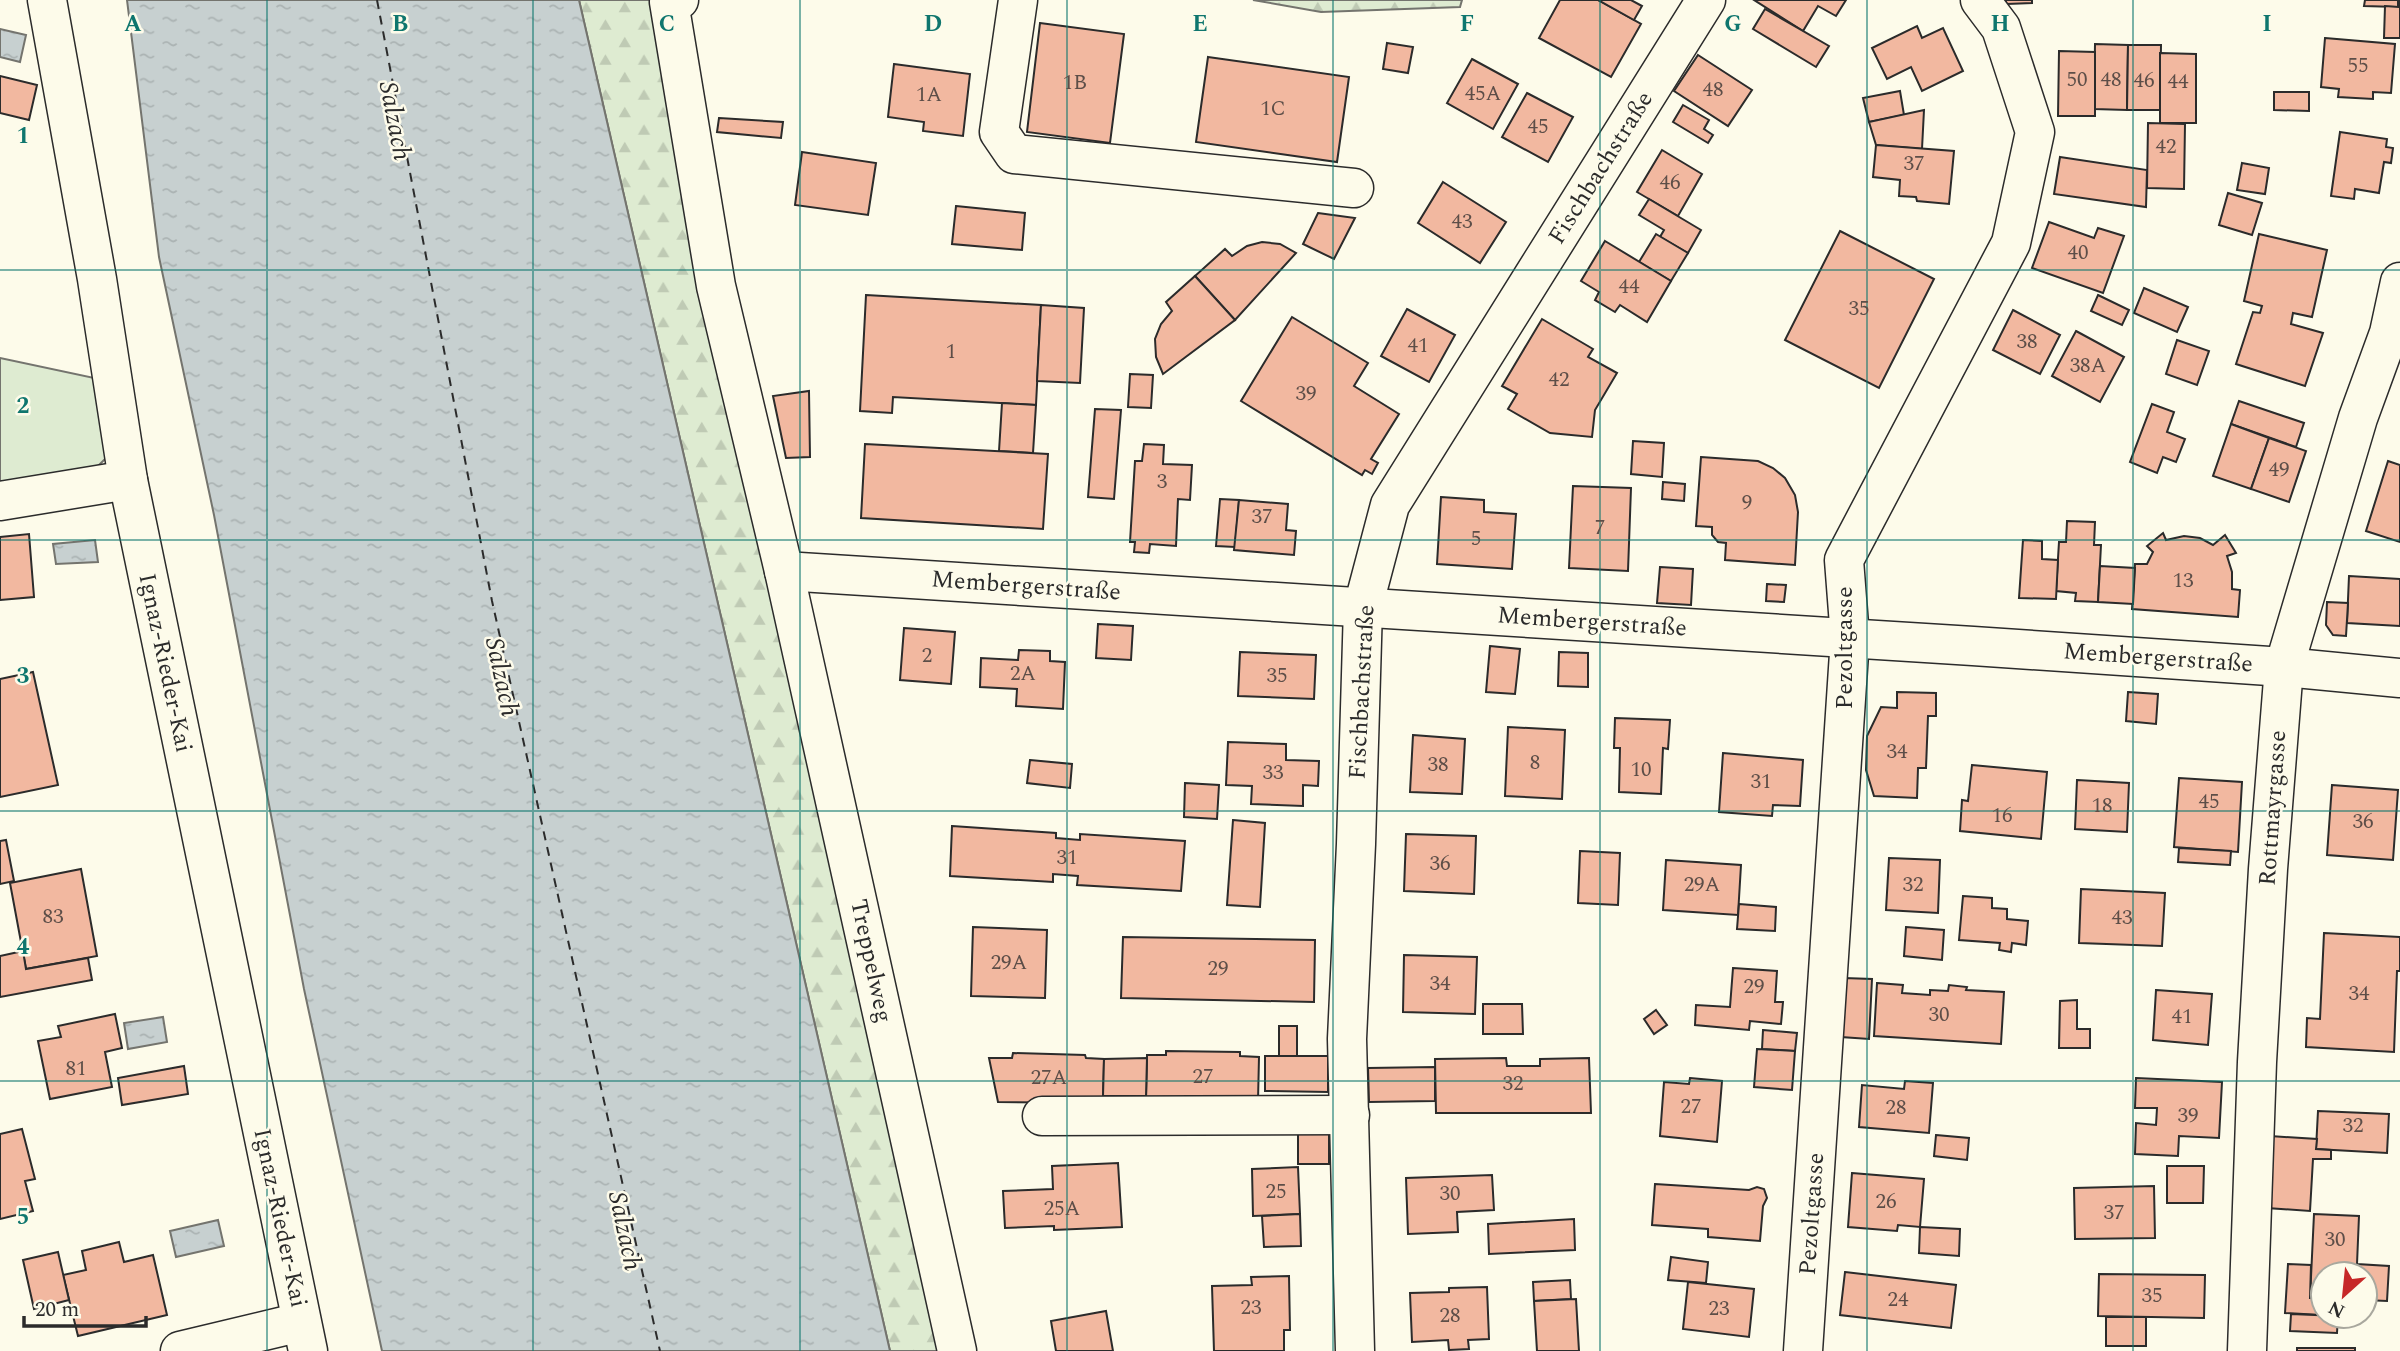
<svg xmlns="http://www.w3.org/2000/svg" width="2400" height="1351" font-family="Spectral,serif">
	<defs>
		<pattern id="forest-firs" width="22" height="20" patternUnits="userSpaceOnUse" patternTransform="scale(1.75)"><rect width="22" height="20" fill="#deebd1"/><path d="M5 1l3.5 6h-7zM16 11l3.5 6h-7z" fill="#bfcab4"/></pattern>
		<pattern id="water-ripples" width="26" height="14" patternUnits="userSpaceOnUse" patternTransform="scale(1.75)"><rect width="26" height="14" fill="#c7d0d0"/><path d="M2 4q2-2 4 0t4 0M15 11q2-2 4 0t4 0" fill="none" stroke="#abb3b3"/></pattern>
	</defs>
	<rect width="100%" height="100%" fill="#fdfbea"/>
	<path fill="#deebd1" stroke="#74746e" stroke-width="2" d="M0,358l99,21 7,79 -9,9 -97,16z"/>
	<g fill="url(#forest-firs)" stroke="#74746e" stroke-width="2">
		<path d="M579,0h79l286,1351h-54z"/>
		<path d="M1253,0h209l-2,7 -139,5z"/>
	</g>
	<g fill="url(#water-ripples)" stroke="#74746e" stroke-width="2">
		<path d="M127,0h452l311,1351h-508l-78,-362 -90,-474 -55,-258z"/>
		<path d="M0,29l26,6 -6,27 -20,-5z"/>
		<path d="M95,540l3,22 -42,2 -3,-20z"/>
		<path d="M163,1017l4,25 -39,7 -4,-26z"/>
		<path d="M218,1220l6,26 -48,11 -6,-26z"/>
	</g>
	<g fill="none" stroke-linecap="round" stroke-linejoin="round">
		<path stroke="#2b2b2b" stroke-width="2" stroke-dasharray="9 7" stroke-linecap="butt" d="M377,0l115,601 168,750"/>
	</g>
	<g fill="#f2b8a0" stroke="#2b2b2b" stroke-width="2">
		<path d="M1560,0h38l43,24 -30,53 -72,-39z"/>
		<path d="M1598,0h33l11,6 -8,14z"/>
		<path d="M1754,0h92l-10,16 -18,-10 -15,25z"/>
		<path d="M2005,0h27v3l-25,1z"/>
		<path d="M2365,0h33v7l-34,-1z"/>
		<path d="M2398,0h2v38h-16l1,-32 13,1z"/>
		<path d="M1765,9l64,37 -13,21 -63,-38z"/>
		<path d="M1040,23l84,11 -14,109 -83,-11z"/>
		<path d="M1917,26l5,12 21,-10 20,43 -41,20 -11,-24 -24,12 -15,-31z"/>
		<path d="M2325,38l70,6 -4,49 -18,-1v7l-35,-2 1,-8 -18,-2z"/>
		<path d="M1387,43l26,4 -5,26 -25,-4z"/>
		<path d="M2095,44l33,1 -1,65 -33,-1z"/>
		<path d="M2128,45h33l-1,65h-33z"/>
		<path d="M2059,51l36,1v64h-37z"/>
		<path d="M2160,53l36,1v69h-36z"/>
		<path d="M1698,55l54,35 -24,36 -54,-35z"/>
		<path d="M1208,57l141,20 -12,85 -141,-20z"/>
		<path d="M1472,59l46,25 -25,45 -46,-26z"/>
		<path d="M894,64l76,10 -7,62 -40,-5 1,-9 -36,-5z"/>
		<path d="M0,76l37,9 -8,35 -29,-7z"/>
		<path d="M1900,91l4,24 -35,7 -6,-24z"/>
		<path d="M2274,92h35v19l-35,-1z"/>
		<path d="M1527,93l46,24 -25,45 -46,-25z"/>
		<path d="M1683,105l26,15 -5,9 9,6 -5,8 -35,-21z"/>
		<path d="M1924,110l-2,39 -46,-4 -7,-23z"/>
		<path d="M719,118l64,4 -2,16 -64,-6z"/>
		<path d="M2148,123l37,1 -1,65 -37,-1z"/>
		<path d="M2340,132l47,7 -1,8 7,1 -2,15 -7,-1 -5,31 -24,-4 -1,10 -23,-3z"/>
		<path d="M1876,145l78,6 -5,53 -32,-3 -1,-4 -17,-1 1,-16 -27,-3z"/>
		<path d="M1662,150l40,24 -24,42 -41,-24z"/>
		<path d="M802,152l74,11 -8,52 -73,-10z"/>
		<path d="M2060,157l87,13 -1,37 -92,-13z"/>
		<path d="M2242,163l27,5 -4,26 -28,-4z"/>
		<path d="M1443,182l63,40 -26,41 -62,-40z"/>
		<path d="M2228,193l34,10 -10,32 -33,-10z"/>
		<path d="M1649,199l52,31 -13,23 -28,-16 4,-7 -25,-15z"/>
		<path d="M956,206l69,7 -3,37 -70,-6z"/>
		<path d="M1318,213l37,5 -21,41 -31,-15z"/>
		<path d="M2049,222l45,16 4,-10 26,8 -21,57 -71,-25z"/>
		<path d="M1840,231l94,48 -55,109 -94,-48z"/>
		<path d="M1656,234l32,19 -17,28 -32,-19z"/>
		<path d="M2259,234l68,16 -15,67 -19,-4 -2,11 32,9 -18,53 -69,-22 17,-52 7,1 2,-7 -18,-5z"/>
		<path d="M1605,241l66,40 -24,41 -27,-17 -5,7 -20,-12 4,-8 -18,-11z"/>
		<path d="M1262,242l18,2 16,9 -61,67 -40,-44 30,-27 7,7 15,-10z"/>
		<path d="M1195,276l40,44 -72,54 -7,-17 -1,-18 6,-15 11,-13 -6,-9z"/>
		<path d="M2144,288l44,19 -11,25 -43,-19z"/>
		<path d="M866,295l175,10 -5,100 -143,-8 -1,16 -32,-2z"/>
		<path d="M2098,295l31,15 -7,15 -31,-14z"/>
		<path d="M1041,305l43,3 -4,75 -43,-2z"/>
		<path d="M1407,309l48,26 -26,47 -48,-26z"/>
		<path d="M2013,310l47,25 -20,39 -47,-24z"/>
		<path d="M1292,317l76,46 -14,23 45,28 -28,45 7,4 -6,11 -7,-4 -3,5 -121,-74z"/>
		<path d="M1542,319l51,30 -5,8 29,16 -22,37 -3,27 -42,-4 -42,-24 9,-15 -15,-8z"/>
		<path d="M2076,331l48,26 -24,45 -48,-26z"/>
		<path d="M2177,340l32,11 -12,34 -31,-11z"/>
		<path d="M1130,374l23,1 -2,33 -23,-1z"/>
		<path d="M809,391l1,66 -24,1 -13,-62z"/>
		<path d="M2239,401l65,22 -8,24 -65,-23z"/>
		<path d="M1002,403l34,2 -3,48 -34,-2z"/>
		<path d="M2152,404l22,8 -7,20 18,7 -9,23 -13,-5 -6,16 -27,-11z"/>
		<path d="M1095,409l26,1 -7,89 -26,-2z"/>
		<path d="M2231,424l38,14 -18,51 -38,-13z"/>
		<path d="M2269,438l37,13 -17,51 -38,-13z"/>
		<path d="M1633,441l31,2 -2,34 -31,-3z"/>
		<path d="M865,444l183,10 -5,75 -182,-11z"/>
		<path d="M1144,444l20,1 -1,19 29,1 -2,35 -12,-1 -2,47 -26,-2 -1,9 -15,-1 1,-10h-5l5,-81h7z"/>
		<path d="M1701,457l57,4 15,7 12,10 10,17 3,17 -3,53 -70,-5 1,-17 -8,-1 -6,-7v-8l-16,-1z"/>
		<path d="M2388,461l12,4v77l-34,-11z"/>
		<path d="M1663,482l22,2 -1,17 -22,-2z"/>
		<path d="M1573,486l58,2 -3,83 -59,-3z"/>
		<path d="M1441,497l43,3v12l32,2 -4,55 -75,-5z"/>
		<path d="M1220,499l19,1 -4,47 -19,-1z"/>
		<path d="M1239,500l49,4 -2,26 10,1 -2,24 -60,-5z"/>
		<path d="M2067,521l28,1 -1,23h7l-3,57 -23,-1 1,-8 -20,-2 3,-49h7z"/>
		<path d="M2163,533l3,7 18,-4 16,2 13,7 12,-10 11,18 -9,3 5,16v17l8,1 -2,27 -106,-8 3,-45h12l6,-12 -6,-6z"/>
		<path d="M29,534l5,63 -34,3v-63z"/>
		<path d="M2023,540l19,1v18l16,1 -2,39 -37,-1z"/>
		<path d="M2100,566l35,2 -2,36 -35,-2z"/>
		<path d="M1660,567l33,2 -2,36 -34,-2z"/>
		<path d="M2349,576l51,3v47l-53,-3z"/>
		<path d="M1767,584l19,1 -2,17 -18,-1z"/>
		<path d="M2327,602l21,1 -2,33 -13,-1 -7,-10z"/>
		<path d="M1098,624l35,2 -2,34 -35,-2z"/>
		<path d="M904,628l51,4 -4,52 -51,-4z"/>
		<path d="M1490,646l30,3 -5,45 -29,-2z"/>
		<path d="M1019,650l31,1v10l15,1 -2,47 -47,-3 1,-17 -37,-2 1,-29 37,2z"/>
		<path d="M1240,652l76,3 -2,44 -76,-3z"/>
		<path d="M1559,652l29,1v34l-30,-1z"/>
		<path d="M33,672l25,113 -58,12v-118z"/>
		<path d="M1897,692l39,1v23h-8l-2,52h-8l-1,30 -43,-2 -8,-26 1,-34 14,-29 16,1z"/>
		<path d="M2128,692l30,2 -2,30 -30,-3z"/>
		<path d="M1615,718l55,2 -2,29 -5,-1 -2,46 -42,-2 1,-44h-6z"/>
		<path d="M1508,727l57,3 -3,69 -57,-3z"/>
		<path d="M1413,735l52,4 -3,55 -52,-2z"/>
		<path d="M1228,742l58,2v16l33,1 -1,25 -15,-1v21l-52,-2 1,-18 -26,-1z"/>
		<path d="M1723,753l80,7 -3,46 -27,-1 -1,11 -53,-4z"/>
		<path d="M1030,760l42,4 -2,24 -43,-5z"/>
		<path d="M1972,765l75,7 -6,67 -81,-8 2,-31 6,1z"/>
		<path d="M2179,778l63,4 -4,70 -64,-5z"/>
		<path d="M2077,780l52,3 -2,49 -52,-3z"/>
		<path d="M1185,783l34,2 -2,34 -33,-2z"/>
		<path d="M2332,785l66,5 -5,70 -66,-5z"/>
		<path d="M1233,820l32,3 -5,84 -33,-2z"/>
		<path d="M952,826l104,7v5l24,2v-6l105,7 -4,50 -104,-6 1,-9 -25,-2v8l-103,-6z"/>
		<path d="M1406,834l70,2 -2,58 -70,-3z"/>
		<path d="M6,840l8,41 -14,3v-43z"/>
		<path d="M2179,848l52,3 -1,14 -52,-3z"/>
		<path d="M1580,851l40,2 -2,52 -40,-2z"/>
		<path d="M1889,858l51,2 -2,53 -52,-3z"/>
		<path d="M1666,860l75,5 -3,50 -75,-5z"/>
		<path d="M81,869l16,87 -71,13 -16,-86z"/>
		<path d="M2081,889l84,4 -3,53 -83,-3z"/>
		<path d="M1963,896l29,2v10l15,1v10l21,2 -2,24 -14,-2 -1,9 -12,-2 1,-7 -41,-3z"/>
		<path d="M1739,904l37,3 -1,24 -38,-2z"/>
		<path d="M973,927l74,3 -2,68 -74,-2z"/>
		<path d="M1906,927l38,3 -2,30 -38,-4z"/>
		<path d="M2324,933l76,4v34h-3l-3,81 -88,-5 1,-29 13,1z"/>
		<path d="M1123,937l192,3 -1,62 -193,-4z"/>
		<path d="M23,951l3,18 62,-11 4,22 -92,17v-41z"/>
		<path d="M1404,955l73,2 -2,57 -72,-2z"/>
		<path d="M1733,968l44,3 -2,31h8l-2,22 -31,-3 -1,9 -54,-5 1,-20 34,2z"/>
		<path d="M1844,978l28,1 -3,60 -28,-2z"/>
		<path d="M1877,983l26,2 -1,8 28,2v-5l18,1 1,-6 18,2 -1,3 38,2 -3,52 -127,-8z"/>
		<path d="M2156,990l56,4 -4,51 -55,-5z"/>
		<path d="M2077,1000v29h13v19h-31l1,-47z"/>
		<path d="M1483,1004h39l1,30h-40z"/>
		<path d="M1656,1010l11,15 -13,9 -10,-15z"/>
		<path d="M115,1014l7,34 -17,4 7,35 -62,12 -12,-58 23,-4 -3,-11z"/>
		<rect x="1279" y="1026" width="18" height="30"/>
		<path d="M1763,1030l34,3 -2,18 -33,-2z"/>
		<path d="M1757,1049l38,2 -3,39 -38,-3z"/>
		<path d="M1166,1051l74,1v4l19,1 -1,44 -112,-2 1,-44h19z"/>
		<path d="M1013,1053l72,2 1,3 18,1 -1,44 -105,-1 -9,-44h23z"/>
		<path d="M1265,1056h63v36l-63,-1z"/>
		<path d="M1147,1058l-1,38h-43l1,-37z"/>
		<path d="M1506,1058l1,8h33v-7l49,-1 2,55h-155l-1,-54z"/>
		<path d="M184,1066l4,28 -66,11 -4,-27z"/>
		<path d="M1435,1067v34l-66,1 -1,-34z"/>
		<path d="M1690,1078l32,3 -5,61 -57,-6 4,-54 25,2z"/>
		<path d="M2136,1078l86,4 -3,56 -40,-2 -1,20 -43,-2 1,-31 20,2 1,-17h-22z"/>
		<path d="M1905,1081l28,2 -4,50 -70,-6 3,-42 42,4z"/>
		<path d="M2318,1111l71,3 -2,39 -71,-4z"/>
		<path d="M22,1129l13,50 -10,2 8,30 -33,8v-85z"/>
		<rect x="1298" y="1130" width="31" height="34"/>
		<path d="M1936,1135l33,3 -2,22 -33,-4z"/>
		<path d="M2270,1136l47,3 -1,10 15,1v9h-18l-3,52 -43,-3z"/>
		<path d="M1118,1163l4,64 -68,3v-4l-49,2 -2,-37 50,-2 -1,-23z"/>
		<path d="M2167,1166h37l-1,37h-36z"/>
		<path d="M1298,1167l2,47 -47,2 -1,-47z"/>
		<path d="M1852,1173l72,6 -4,48 -22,-2 -1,6 -49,-4z"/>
		<path d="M1492,1175l2,35 -37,2 1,20 -50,2 -2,-56z"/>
		<path d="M1655,1184l94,6 8,-3 7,2 3,9 -4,8 -3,35 -52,-4v-8l-56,-4z"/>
		<path d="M2154,1186l1,52 -80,1 -1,-51z"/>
		<path d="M1300,1214l1,32 -37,1 -2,-31z"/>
		<path d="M2314,1214l45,2 -2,48 32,2 -2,35 -22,-1v-26h-42v24h-13z"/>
		<path d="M1574,1219l1,31 -86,4 -1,-30z"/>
		<path d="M1920,1227l40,2 -1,27 -40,-3z"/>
		<path d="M119,1242l5,20 29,-7 14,60 -89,21 -15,-61 23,-5 -4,-19z"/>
		<path d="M58,1252l11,48 -35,9 -11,-49z"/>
		<path d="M1671,1257l37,5 -2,21 -38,-3z"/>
		<path d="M2288,1264l23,1 -1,33h12l-1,17 -36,-2z"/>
		<path d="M1845,1272l111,13 -5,43 -111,-13z"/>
		<path d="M2099,1274l106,1 -1,43 -106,-2z"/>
		<path d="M1289,1276l1,54h-6v21h-70l-2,-65 40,-1 -1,-8z"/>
		<path d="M1570,1280l1,19 -37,2 -1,-19z"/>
		<path d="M1688,1282l66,7 -5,48 -66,-8z"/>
		<path d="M1487,1287l2,52 -21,1 1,9 -20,1 -1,-10 -36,2 -2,-49 39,-1v-4z"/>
		<path d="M1576,1299l3,52h-42l-3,-50z"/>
		<path d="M1106,1311l7,40h-57l-5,-30z"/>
		<path d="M2291,1314l47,2 -1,17 -47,-2z"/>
		<rect x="2106" y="1317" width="40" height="29"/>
		<rect x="2297" y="1348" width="58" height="3"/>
	</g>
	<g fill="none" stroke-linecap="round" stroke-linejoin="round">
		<defs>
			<g id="minor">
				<path d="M47,0l50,279 31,201 180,871"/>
				<path d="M679,0l-10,2 47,284 68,285 173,780"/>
				<path d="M1018,0l-19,132 15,22 340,34"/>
				<path d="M0,501l128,-21"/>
				<path d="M784,571l1189,75 311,21 116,11"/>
				<path d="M1042,1116l308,-1"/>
				<path d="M180,1351l121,-29"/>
				<path d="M1355,1351l-8,-312 9,-195 7,-237 27,-102 316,-505"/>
				<path d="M1803,1351l47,-713 -6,-78 167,-317 24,-111 -34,-104 -21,-28"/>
				<path d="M2247,1351l10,-289 11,-193 16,-202 74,-249 31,-85 11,-51"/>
			</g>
		</defs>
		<use href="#minor" stroke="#2b2b2b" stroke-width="41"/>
		<use href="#minor" stroke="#fdfbea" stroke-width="38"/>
	</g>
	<path fill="none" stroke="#0f766e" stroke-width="2" stroke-opacity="0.55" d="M267,0v1351M533,0v1351M800,0v1351M1067,0v1351M1333,0v1351M1600,0v1351M1867,0v1351M2133,0v1351M0,270h2400M0,540h2400M0,811h2400M0,1081h2400"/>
	<g text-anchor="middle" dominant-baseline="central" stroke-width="5" stroke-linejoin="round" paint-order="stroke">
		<g font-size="21" fill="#5d4e48">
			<text x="2358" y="66">55</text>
			<text x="2077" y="80">50</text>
			<text x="2111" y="80">48</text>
			<text x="2144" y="81">46</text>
			<text x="2178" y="82">44</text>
			<text x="1075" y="83">1B</text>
			<text x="1713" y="90">48</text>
			<text x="1483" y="94">45A</text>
			<text x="929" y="95">1A</text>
			<text x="1273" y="109">1C</text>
			<text x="1538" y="127">45</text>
			<text x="2166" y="147">42</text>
			<text x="1914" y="164">37</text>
			<text x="1670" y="183">46</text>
			<text x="1462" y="222">43</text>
			<text x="2078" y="253">40</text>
			<text x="1629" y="287">44</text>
			<text x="1859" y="309">35</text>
			<text x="2027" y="342">38</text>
			<text x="1418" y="346">41</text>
			<text x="951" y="352">1</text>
			<text x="2088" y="366">38A</text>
			<text x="1559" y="380">42</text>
			<text x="1306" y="394">39</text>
			<text x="2279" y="470">49</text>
			<text x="1162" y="482">3</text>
			<text x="1747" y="503">9</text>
			<text x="1262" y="517">37</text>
			<text x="1600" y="528">7</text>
			<text x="1476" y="539">5</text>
			<text x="2183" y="581">13</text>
			<text x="927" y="656">2</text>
			<text x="1023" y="674">2A</text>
			<text x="1277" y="676">35</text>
			<text x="1897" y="752">34</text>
			<text x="1535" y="763">8</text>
			<text x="1438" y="765">38</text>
			<text x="1641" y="770">10</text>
			<text x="1273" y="773">33</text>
			<text x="1761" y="782">31</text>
			<text x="2209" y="802">45</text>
			<text x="2102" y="806">18</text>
			<text x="2002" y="816">16</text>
			<text x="2363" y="822">36</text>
			<text x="1067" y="858">31</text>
			<text x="1440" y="864">36</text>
			<text x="1702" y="885">29A</text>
			<text x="1913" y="885">32</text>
			<text x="53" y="917">83</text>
			<text x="2122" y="918">43</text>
			<text x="1009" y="963">29A</text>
			<text x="1218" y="969">29</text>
			<text x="1440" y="984">34</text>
			<text x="1754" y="987">29</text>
			<text x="2359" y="994">34</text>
			<text x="1939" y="1015">30</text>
			<text x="2182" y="1017">41</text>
			<text x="76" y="1069">81</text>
			<text x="1203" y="1077">27</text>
			<text x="1049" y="1078">27A</text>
			<text x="1513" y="1084">32</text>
			<text x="1691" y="1107">27</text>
			<text x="1896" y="1108">28</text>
			<text x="2188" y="1116">39</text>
			<text x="2353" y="1126">32</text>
			<text x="1276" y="1192">25</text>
			<text x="1450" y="1194">30</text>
			<text x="1886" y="1202">26</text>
			<text x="1062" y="1209">25A</text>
			<text x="2114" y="1213">37</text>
			<text x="2335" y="1240">30</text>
			<text x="2152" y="1296">35</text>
			<text x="1898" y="1300">24</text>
			<text x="1251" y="1308">23</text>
			<text x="1719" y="1309">23</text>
			<text x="1450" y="1316">28</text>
		</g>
		<g font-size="24" fill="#2b2b2b" stroke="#fdfbea">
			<text transform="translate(1601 168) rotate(-58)">Fischbachstraße</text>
			<text transform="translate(1026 586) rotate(4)">Membergerstraße</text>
			<text transform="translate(1592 622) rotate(4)">Membergerstraße</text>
			<text transform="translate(1845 648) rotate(-90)">Pezoltgasse</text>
			<text transform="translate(2158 658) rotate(4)">Membergerstraße</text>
			<text transform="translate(165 663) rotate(78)">Ignaz-Rieder-Kai</text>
			<text transform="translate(1362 692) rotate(-87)">Fischbachstraße</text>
			<text transform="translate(2273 808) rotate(-86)">Rottmayrgasse</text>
			<text transform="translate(871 961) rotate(78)">Treppelweg</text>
			<text transform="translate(1812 1214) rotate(-86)">Pezoltgasse</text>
			<text transform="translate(280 1218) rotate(78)">Ignaz-Rieder-Kai</text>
		</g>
		<g font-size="26" font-style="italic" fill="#2b2b2b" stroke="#fdfbea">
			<text transform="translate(395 121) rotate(79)">Salzach</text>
			<text transform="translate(502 677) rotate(78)">Salzach</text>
			<text transform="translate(625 1231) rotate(78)">Salzach</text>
		</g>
	</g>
	<g font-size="23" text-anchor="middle" font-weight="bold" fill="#0f766e" stroke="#fdfbea" stroke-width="5" stroke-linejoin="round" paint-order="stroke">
		<text x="133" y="31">A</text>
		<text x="400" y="31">B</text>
		<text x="667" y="31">C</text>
		<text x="933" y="31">D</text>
		<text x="1200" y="31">E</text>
		<text x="1467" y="31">F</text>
		<text x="1733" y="31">G</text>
		<text x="2000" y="31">H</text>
		<text x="2267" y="31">I</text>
		<text x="23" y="143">1</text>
		<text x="23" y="413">2</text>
		<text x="23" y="683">3</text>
		<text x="23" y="954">4</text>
		<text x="23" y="1224">5</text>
	</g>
	<g transform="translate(2344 1295) rotate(207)"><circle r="33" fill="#fdfbea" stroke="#a9a89e" stroke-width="2"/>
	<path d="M0-5L12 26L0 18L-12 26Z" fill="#c62828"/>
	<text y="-10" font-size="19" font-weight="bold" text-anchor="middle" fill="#2b2b2b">N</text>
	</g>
	<path d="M24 1316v10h122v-10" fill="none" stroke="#2b2b2b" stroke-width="3.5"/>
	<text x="35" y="1316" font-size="21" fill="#2b2b2b" stroke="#fdfbea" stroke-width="5" paint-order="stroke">20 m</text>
</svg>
